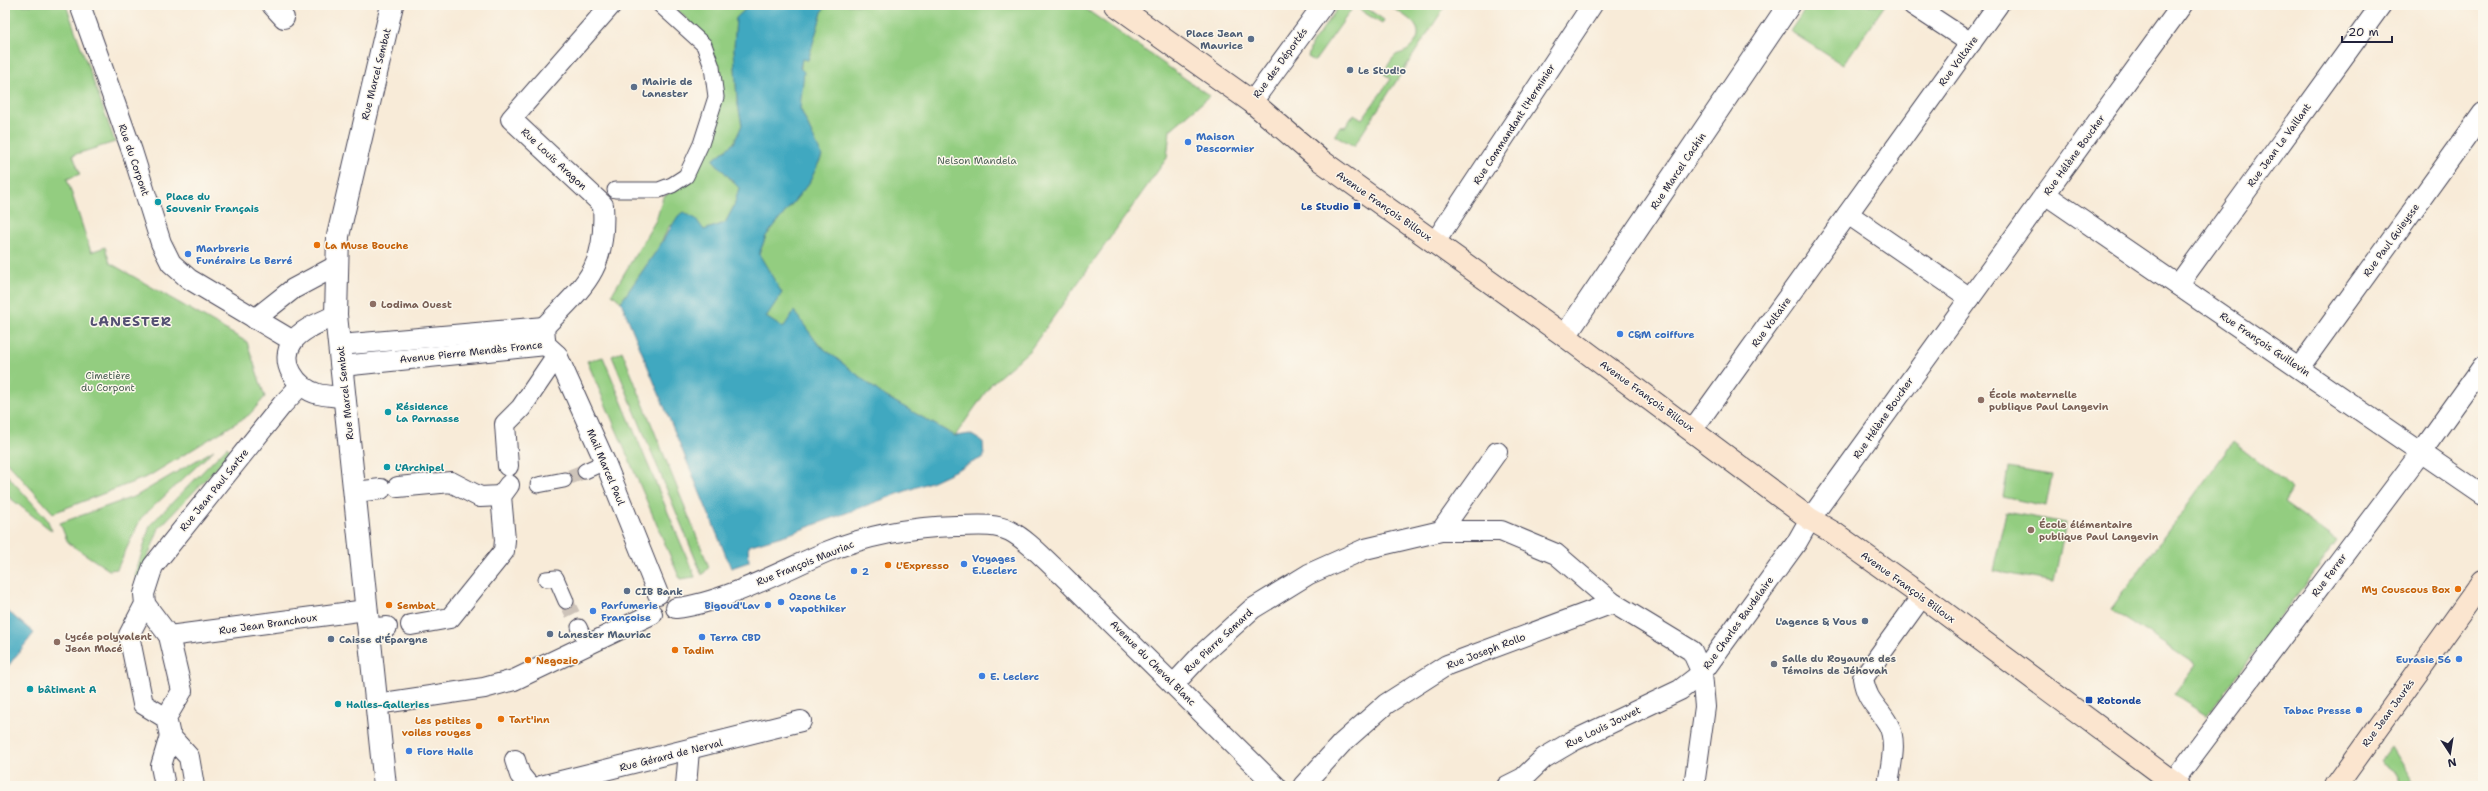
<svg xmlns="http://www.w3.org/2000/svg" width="2488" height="791" font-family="'Shantell Sans',sans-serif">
	<rect width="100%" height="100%" fill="#fbf7ec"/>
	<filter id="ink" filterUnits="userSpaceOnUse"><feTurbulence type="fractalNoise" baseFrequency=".025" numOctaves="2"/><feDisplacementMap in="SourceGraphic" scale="8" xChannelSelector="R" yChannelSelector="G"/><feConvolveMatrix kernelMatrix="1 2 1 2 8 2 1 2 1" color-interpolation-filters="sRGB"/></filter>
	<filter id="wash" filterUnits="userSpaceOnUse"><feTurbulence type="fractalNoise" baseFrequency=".012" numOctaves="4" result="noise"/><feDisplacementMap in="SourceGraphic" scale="16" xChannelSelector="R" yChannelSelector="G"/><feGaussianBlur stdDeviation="0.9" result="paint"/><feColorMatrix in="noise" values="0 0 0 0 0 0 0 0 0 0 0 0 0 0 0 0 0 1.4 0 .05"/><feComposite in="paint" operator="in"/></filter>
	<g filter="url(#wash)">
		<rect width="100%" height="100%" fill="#f8ebd8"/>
		<g fill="#93cd80" stroke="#5a785e">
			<path d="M5,5h61l49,137 -42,13 7,19 -13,5 24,73 14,-5 5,16 137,79 18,55 -16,18 -100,61 -96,37 -48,-53z"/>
			<path d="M673,5h77l-14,13 -2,31 3,51 5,25 -8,18 -21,17 26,28 -5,18 -9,17 -21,7 -34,-5 -13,25 -36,52 -9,-8 44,-74 7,-23 30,-19 22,-57 -9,-82z"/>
			<path d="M830,5h250l130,91 -40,34 -3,28 -137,192 -38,33 -37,53 -72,-41 -65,-51 -24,-32 -11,17 -17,-12 -7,-63 7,-18 43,-53 13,-27 -22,-48 1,-49 7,1 15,-51z"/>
			<path d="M1340,5h22l22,15 -2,4 -28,-18 -39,55 -7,-4 3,-12z"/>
			<path d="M1388,5h58l-92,141 -19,-11 5,-9 5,1 9,-13 8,5 29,-40 -8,-6c4,-5 8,-14 13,-18 3,-2 9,-2 13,-6 24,-21 -5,-33 -21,-44z"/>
			<path d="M1808,5h77l-42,60 -53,-34z"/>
			<path d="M622,351l87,216 -7,8 -90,-219z"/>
			<path d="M603,357l92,220 -15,2 -93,-218z"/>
			<path d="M2233,442l60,47 -9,14 53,38 -130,175 -33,-21 22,-30 -85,-56z"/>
			<path d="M227,447l5,5 -73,76 -20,52 -4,-4 15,-51z"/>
			<path d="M214,450l-73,68 -24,51 -8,1 -41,-27 -8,-20 76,-27z"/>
			<path d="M2008,468l44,7 -6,31 -43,-9z"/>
			<path d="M5,473l42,46 5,12 -47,-37z"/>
			<path d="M2006,512l60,11 -12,59 -61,-11z"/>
			<path d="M2391,747l24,39h-13l-6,-13 -16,-12z"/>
		</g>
		<g fill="#40a8c0" stroke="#31657e">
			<path d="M750,5h80l-7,4 -15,51 -6,-1 -2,9 4,4 -4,36 22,48 -13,27 -43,53 -7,18 23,39 -16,24 17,11 11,-17 24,33 65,51 72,41 15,-2 13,8 1,15 -51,24 -141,52 -44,13 1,16 -18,6 -110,-266 36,-52 21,-34 5,-4 13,7 8,11 21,-7 9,-17 5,-18 -26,-28 21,-17 8,-18 -5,-25 -3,-51 2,-31z"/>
			<path d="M5,609l29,24 -29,37z"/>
		</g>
	</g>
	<g filter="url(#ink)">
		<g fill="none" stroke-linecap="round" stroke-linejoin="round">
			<g stroke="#cdc3b9" stroke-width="15" stroke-dasharray="15 8" stroke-linecap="butt">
				<path d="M570,477l15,-6"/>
				<path d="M566,601l13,26"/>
			</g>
			<defs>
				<g id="pedestrian">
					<path d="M615,190h44l13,-5 14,-9 15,-32 15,-47 -4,-30 -8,-22 -44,-40"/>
					<path d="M585,471l20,-9"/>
					<path d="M538,485l26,-5"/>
					<path d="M546,579l10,-1 10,23"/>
					<path d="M579,627l8,18"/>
				</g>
				<g id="minor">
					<path d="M80,5l52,146 29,92 10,20 18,16 104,62"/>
					<path d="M272,5l12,13"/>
					<path d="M1913,5l58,38"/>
					<path d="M1252,102l71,-97"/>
					<path d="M2045,194l438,301"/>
					<path d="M1848,214l122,84"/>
					<path d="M1435,242l157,-237"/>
					<path d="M2178,285l203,-280"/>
					<path d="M336,315c-14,7 -33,13 -43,26 -15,21 3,47 25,53 8,2 18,2 27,4"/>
					<path d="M255,319l38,-30 43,-23"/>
					<path d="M544,327c42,-43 63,-58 59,-122l-92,-86 100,-114"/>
					<path d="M340,345l204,-18 1,12"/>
					<path d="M546,345l11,10 48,107 53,132"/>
					<path d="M342,366l204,-21"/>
					<path d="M2299,368l184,-255"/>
					<path d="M1693,429l305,-424"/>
					<path d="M508,466l-3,-42 16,-16 36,-53"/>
					<path d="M398,487l53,-5 29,15 21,-1"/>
					<path d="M355,492l26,-3"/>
					<path d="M1441,531h60l55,23 57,49 79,48 10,22"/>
					<path d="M145,604l24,32 13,55 -16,27 4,18 19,21 5,29"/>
					<path d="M676,608c45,-4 108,-38 150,-56 42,-17 85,-25 130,-26 18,0 37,-3 54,5 19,10 35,29 51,43l215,212"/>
					<path d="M411,625l39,-7 54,-67 1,-11 -4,-44 8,-11"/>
					<path d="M368,629l19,-2"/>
					<path d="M169,636l197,-26"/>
					<path d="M1174,684l27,-29 51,-46 57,-35 56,-25 76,-18 56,-79"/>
					<path d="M377,704l107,-16 30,-8 138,-66"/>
					<path d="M166,718l-23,-14 -14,-69 16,-31 -1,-10 9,-28 129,-161 19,-20"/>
					<path d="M515,760l5,15 9,11"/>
					<path d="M2173,782l249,-331 61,-85"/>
					<path d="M165,786l-4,-20 9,-30"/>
					<path d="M541,786l260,-65"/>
					<path d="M686,786l3,-36"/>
					<path d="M1303,786l39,-43 44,-39 61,-39 166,-62"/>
					<path d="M1507,786l16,-8 21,-20 29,-17 107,-51 22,-17"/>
					<path d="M1694,786l11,-79 -3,-34 95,-131 13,-23 372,-514"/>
					<path d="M1888,786c2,-19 10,-44 0,-62 -11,-19 -21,-22 -25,-46l59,-82"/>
				</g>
				<g id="tertiary">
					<path d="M1565,336l224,-331"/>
					<path d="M385,786l-49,-471 2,-79 54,-231"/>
				</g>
				<g id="secondary">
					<path d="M1116,5l136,97 68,58 245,176 245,183 24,14 88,63 256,190"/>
					<path d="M2336,786l147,-205"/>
				</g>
			</defs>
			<use href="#pedestrian" stroke="#424053" stroke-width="17"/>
			<use href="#minor" stroke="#424053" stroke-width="22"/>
			<use href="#tertiary" stroke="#424053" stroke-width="24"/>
			<use href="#secondary" stroke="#424053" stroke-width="24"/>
			<use href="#pedestrian" stroke="#fff" stroke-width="15"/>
			<use href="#minor" stroke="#fff" stroke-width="20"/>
			<use href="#tertiary" stroke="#fff" stroke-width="22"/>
			<use href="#secondary" stroke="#fbe5cf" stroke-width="22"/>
		</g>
	</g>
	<g fill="#5c6f8a" stroke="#fbf7ec" stroke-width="1.5">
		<circle cx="1251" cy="39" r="4"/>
		<circle cx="1350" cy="70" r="4"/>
		<circle cx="634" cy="87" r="4"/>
		<circle cx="627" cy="591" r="4"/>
		<circle cx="1865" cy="621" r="4"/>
		<circle cx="550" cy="634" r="4"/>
		<circle cx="331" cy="639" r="4"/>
	</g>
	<g fill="#3f7fe0" stroke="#fbf7ec" stroke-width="1.5">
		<circle cx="1188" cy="142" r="4"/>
		<circle cx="188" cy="254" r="4"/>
		<circle cx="1620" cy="334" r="4"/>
		<circle cx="964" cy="564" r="4"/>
		<circle cx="854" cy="571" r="4"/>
		<circle cx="781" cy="602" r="4"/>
		<circle cx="768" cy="605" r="4"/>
		<circle cx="593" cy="611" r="4"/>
		<circle cx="702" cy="637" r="4"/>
		<circle cx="2459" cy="659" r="4"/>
		<circle cx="982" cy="676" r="4"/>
		<circle cx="2359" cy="710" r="4"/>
		<circle cx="409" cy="751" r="4"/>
	</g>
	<g fill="#0f9aa8" stroke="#fbf7ec" stroke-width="1.5">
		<circle cx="158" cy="202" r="4"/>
		<circle cx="388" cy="412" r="4"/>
		<circle cx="387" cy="467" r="4"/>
		<circle cx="30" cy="689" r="4"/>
		<circle cx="338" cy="704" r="4"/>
	</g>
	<g fill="#1a4fb4" stroke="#fbf7ec" stroke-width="1.5">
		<rect x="1353" y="202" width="8" height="8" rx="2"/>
		<rect x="2085" y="696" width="8" height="8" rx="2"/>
	</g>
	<g fill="#e8710a" stroke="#fbf7ec" stroke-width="1.5">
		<circle cx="317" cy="245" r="4"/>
		<circle cx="888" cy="565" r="4"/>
		<circle cx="2458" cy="589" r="4"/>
		<circle cx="389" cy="605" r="4"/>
		<circle cx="675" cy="650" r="4"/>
		<circle cx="528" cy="660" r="4"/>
		<circle cx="501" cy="719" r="4"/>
		<circle cx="479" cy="726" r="4"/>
	</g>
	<g fill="#8d6e63" stroke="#fbf7ec" stroke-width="1.5">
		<circle cx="373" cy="304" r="4"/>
		<circle cx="1981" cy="400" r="4"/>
		<circle cx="2031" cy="530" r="4"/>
		<circle cx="57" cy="642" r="4"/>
	</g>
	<circle fill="#6b7280" stroke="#fbf7ec" stroke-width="1.5" cx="1774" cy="664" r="4"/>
	<g text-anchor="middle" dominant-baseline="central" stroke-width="3" stroke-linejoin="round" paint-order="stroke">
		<g font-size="10" font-weight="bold" fill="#4e5e75" stroke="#fbf7ec" text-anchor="start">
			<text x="1243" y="33" text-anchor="end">Place Jean<tspan x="1243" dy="12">Maurice</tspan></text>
			<text x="1358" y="70">Le Stud!o</text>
			<text x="642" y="81">Mairie de<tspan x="642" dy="12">Lanester</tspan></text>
			<text x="635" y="591">CIB Bank</text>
			<text x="1857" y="621" text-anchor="end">L'agence &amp; Vous</text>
			<text x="558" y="634">Lanester Mauriac</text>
			<text x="339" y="639">Caisse d'Épargne</text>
		</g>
		<g font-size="10" fill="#22223b" stroke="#fbf7ec">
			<text transform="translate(1958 61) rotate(-54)">Rue Voltaire</text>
			<text transform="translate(1280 63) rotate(-54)">Rue des Déportés</text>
			<text transform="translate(376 74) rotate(-76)">Rue Marcel Sembat</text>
			<text transform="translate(1514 124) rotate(-57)">Rue Commandant l'Herminier</text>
			<text transform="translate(2279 145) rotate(-54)">Rue Jean Le Vaillant</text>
			<text transform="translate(2074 155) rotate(-54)">Rue Hélène Boucher</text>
			<text transform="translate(554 159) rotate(43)">Rue Louis Aragon</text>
			<text transform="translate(134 160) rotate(71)">Rue du Corpont</text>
			<text transform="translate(1678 171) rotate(-56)">Rue Marcel Cachin</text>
			<text transform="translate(1384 206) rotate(35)">Avenue François Billoux</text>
			<text transform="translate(2391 240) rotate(-54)">Rue Paul Guieysse</text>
			<text transform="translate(1771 322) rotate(-54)">Rue Voltaire</text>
			<text transform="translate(2265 344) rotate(34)">Rue François Guillevin</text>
			<text transform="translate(471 352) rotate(-6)">Avenue Pierre Mendès France</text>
			<text transform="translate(345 393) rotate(-96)">Rue Marcel Sembat</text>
			<text transform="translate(1647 396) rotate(36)">Avenue François Billoux</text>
			<text transform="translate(1883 418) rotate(-55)">Rue Hélène Boucher</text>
			<text transform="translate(606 467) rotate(67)">Mail Marcel Paul</text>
			<text transform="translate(214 490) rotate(-51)">Rue Jean Paul Sartre</text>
			<text transform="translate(805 563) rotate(-22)">Rue François Mauriac</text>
			<text transform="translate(2329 575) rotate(-53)">Rue Ferrer</text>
			<text transform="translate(1908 587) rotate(36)">Avenue François Billoux</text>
			<text transform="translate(1738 623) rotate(-54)">Rue Charles Baudelaire</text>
			<text transform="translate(268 624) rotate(-8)">Rue Jean Branchoux</text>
			<text transform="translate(1218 641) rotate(-43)">Rue Pierre Semard</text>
			<text transform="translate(1486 651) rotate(-21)">Rue Joseph Rollo</text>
			<text transform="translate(1153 663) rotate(45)">Avenue du Cheval Blanc</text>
			<text transform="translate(2388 713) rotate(-54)">Rue Jean Jaurès</text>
			<text transform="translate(1603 727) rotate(-26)">Rue Louis Jouvet</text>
			<text transform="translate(671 755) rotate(-14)">Rue Gérard de Nerval</text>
		</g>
		<g font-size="10" font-weight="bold" fill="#366cbe" stroke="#fbf7ec" text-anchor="start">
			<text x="1196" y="136">Maison<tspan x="1196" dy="12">Descormier</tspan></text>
			<text x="196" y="248">Marbrerie<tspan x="196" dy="12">Funéraire Le Berré</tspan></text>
			<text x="1628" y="334">C&amp;M coiffure</text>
			<text x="972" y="558">Voyages<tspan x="972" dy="12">E.Leclerc</tspan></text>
			<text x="862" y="571">2</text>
			<text x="789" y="596">Ozone Le<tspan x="789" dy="12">vapothiker</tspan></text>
			<text x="601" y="605">Parfumerie<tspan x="601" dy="12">Françoise</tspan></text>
			<text x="760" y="605" text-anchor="end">Bigoud'Lav</text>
			<text x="710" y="637">Terra CBD</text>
			<text x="2451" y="659" text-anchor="end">Eurasie 56</text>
			<text x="990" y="676">E. Leclerc</text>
			<text x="2351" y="710" text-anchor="end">Tabac Presse</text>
			<text x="417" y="751">Flore Halle</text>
		</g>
		<g font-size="10" fill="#4a5e53" stroke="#fbf7ec">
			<text x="977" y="160">Nelson Mandela</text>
			<text x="108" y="375">Cimetière<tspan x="108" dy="12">du Corpont</tspan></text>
		</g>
		<g font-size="10" font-weight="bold" fill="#0d838f" stroke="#fbf7ec" text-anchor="start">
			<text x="166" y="196">Place du<tspan x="166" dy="12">Souvenir Français</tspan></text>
			<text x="396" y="406">Résidence<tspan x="396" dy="12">La Parnasse</tspan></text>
			<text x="395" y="467">L'Archipel</text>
			<text x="38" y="689">bâtiment A</text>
			<text x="346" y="704">Halles-Galleries</text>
		</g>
		<g font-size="10" font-weight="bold" fill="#164399" stroke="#fbf7ec" text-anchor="end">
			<text x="1349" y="206">Le Studio</text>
			<text x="2097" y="700" text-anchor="start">Rotonde</text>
		</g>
		<g font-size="10" font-weight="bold" fill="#c56008" stroke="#fbf7ec" text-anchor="start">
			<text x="325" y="245">La Muse Bouche</text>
			<text x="896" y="565">L'Expresso</text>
			<text x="2450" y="589" text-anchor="end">My Couscous Box</text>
			<text x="397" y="605">Sembat</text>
			<text x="683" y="650">Tadim</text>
			<text x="536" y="660">Negozio</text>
			<text x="509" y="719">Tart'inn</text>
			<text x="471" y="720" text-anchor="end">Les petites<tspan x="471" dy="12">voiles rouges</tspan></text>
		</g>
		<g font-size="10" font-weight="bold" fill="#785e54" stroke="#fbf7ec" text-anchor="start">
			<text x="381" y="304">Lodima Ouest</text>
			<text x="1989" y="394">École maternelle<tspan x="1989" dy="12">publique Paul Langevin</tspan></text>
			<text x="2039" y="524">École élémentaire<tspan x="2039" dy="12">publique Paul Langevin</tspan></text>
			<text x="65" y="636">Lycée polyvalent<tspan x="65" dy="12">Jean Macé</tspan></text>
		</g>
		<g font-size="10" font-weight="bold" fill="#5b616d" stroke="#fbf7ec" text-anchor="start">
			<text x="1782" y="658">Salle du Royaume des<tspan x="1782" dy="12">Témoins de Jéhovah</tspan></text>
		</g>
		<g font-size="14" font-weight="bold" letter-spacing="1" fill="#545073" stroke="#fbf7ec">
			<text x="131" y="321">LANESTER</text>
		</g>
	</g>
	<rect width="2488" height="791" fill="none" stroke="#fbf7ec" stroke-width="20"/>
	<g transform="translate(2450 753) rotate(168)" stroke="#fbf7ec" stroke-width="3" paint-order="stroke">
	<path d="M0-3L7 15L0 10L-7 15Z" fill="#22223b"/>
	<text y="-6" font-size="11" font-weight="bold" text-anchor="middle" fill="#22223b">N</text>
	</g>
	<path d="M2342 36v6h50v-6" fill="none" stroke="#22223b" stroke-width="2"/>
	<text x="2348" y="36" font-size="12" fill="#22223b" stroke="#fbf7ec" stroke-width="3" paint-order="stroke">20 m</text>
</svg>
